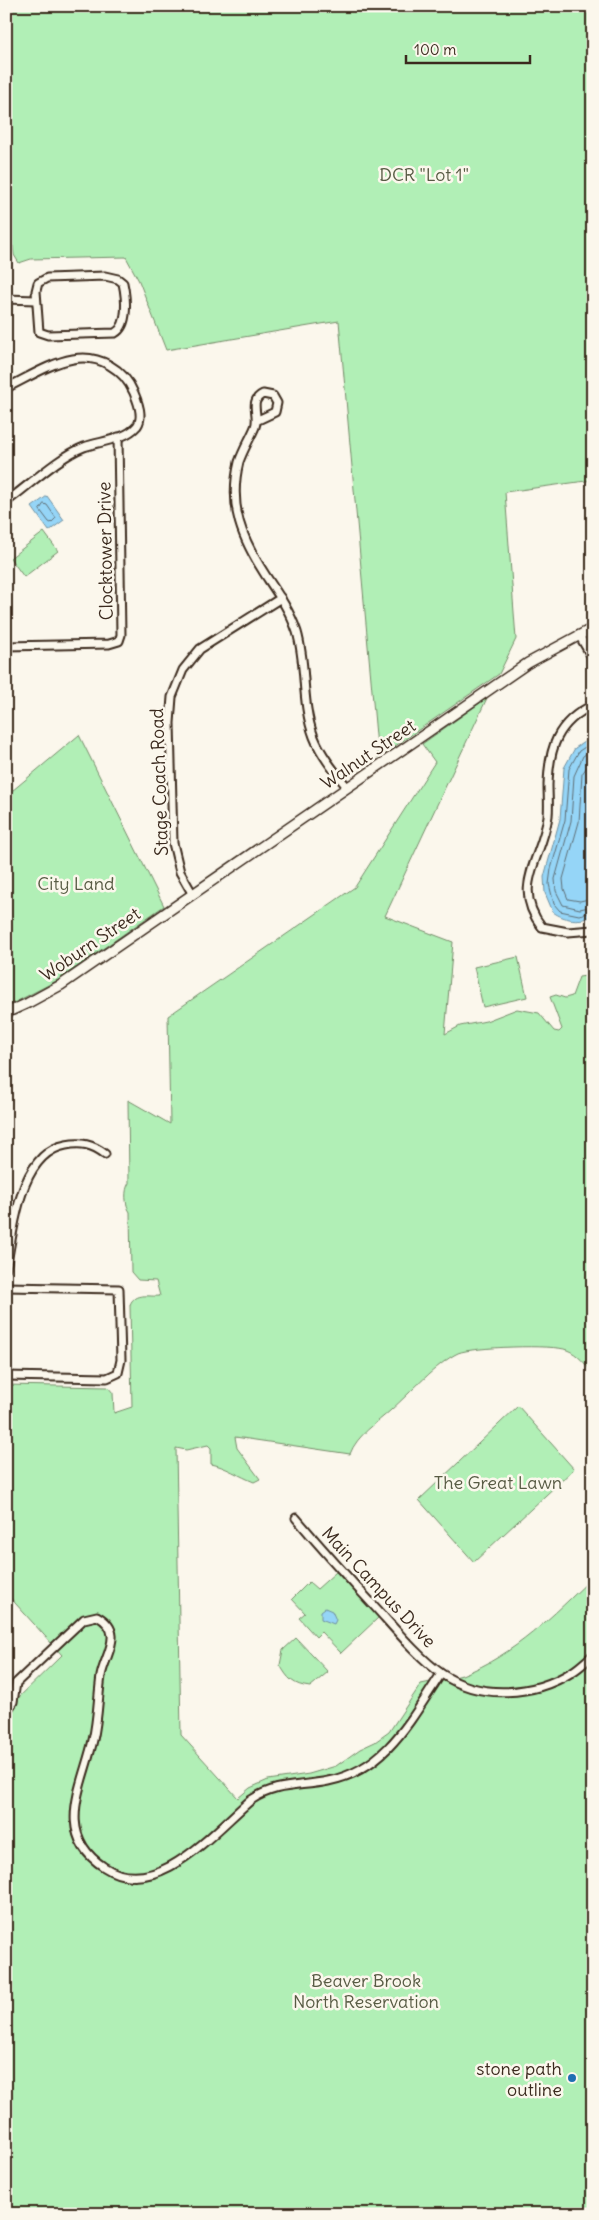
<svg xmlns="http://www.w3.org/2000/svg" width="599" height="2220" font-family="Delius,sans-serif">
	<rect width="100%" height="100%" fill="#fbf7ec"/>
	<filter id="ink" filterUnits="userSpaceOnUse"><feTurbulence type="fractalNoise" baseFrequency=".02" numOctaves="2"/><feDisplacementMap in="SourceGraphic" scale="10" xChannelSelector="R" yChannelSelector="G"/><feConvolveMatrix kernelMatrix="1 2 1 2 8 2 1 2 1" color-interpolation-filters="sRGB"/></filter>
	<g filter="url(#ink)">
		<g fill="#b1efb6" stroke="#768c6a">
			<path d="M6,6h587v474l-88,12 11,147 -17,35 -121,84 -39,-437 -173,29 -27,-69 -13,-24 -95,2 -12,4 -5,-8 -1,-9 -7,-1z"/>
			<path d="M44,532l14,19 -34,26 -14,-19z"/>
			<path d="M487,698l-102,218 68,26 -8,92 15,-8 26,-5 31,-12 22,4 15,18 5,1 3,-3 -12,-32 6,-2 9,3 7,-2 7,-19 7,-1 7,13v384c-8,-9 -15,-19 -26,-23 -13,-6 -95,-3 -109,3 -21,10 -49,41 -67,57 -14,13 -34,25 -41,44l-115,-17 2,11 23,31 -6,3c-13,-5 -30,-16 -43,-18v-16l-3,-3 -22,5 -10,-2 5,287 57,63 12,-10 18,-8 41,-6 27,-8 24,-17 15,-7 14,-10 32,-48c13,-3 28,-5 41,-9 53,-20 91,-60 131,-98v637h-587v-514l5,5 51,-50 -56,-62v-208l102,2 5,6 1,20 18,-6 -2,-102c4,-13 19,-8 30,-9l-4,-15 -18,-1 -7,-8 -1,-60c-5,-7 -6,-22 -1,-29l-1,-83 42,24 -2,-108 187,-129 80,-125 -13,-18z"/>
			<path d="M79,735l85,171 -106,74 -52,27v-211z"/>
			<path d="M518,957l9,40 -44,10 -9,-40z"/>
			<path d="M518,1406l56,63 -100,93 -55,-62z"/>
			<path d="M336,1572l43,45 -38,36 -20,-21 -5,5 -17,-19 6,-5 -13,-14 17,-17 8,7z"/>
			<path d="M296,1638l32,34 -18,15c-17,-2 -22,-8 -30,-22l3,-15z"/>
		</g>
		<g fill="#95d5f7" stroke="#7191a0">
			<path d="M47,496l17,24 -15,11 -17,-24z"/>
			<path d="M593,736v179c-12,8 -29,5 -40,-3l-8,-19 -1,-16 16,-58 4,-51 11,-20z"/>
			<path d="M325,1608l7,3 4,9 -2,4 -13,-5v-8z"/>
		</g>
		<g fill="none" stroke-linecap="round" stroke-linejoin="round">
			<g stroke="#5f6e75" stroke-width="1">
				<path d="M44,504l3,1 9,13 -5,5 -2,-1 -9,-12z"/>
				<path d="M593,742l-14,9 -10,18 -4,51 -14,49 -2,15 5,20 6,7 19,4 14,-3"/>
				<path d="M593,749l-10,7 -9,20 -3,45 -16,58 1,12 7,14 17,4 13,-3"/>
				<path d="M593,758l-11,16 -3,48 -16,57 1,10 4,10 12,2 13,-3"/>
			</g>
			<defs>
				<g id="minor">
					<path d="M105,276l13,3 5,4c3,14 6,43 -8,50l-67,2 -9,-3 -3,-41 2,-8 9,-5z"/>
					<path d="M6,299l30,1"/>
					<path d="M6,388c21,-10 44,-25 67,-29 26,-5 51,10 61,34 4,9 10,24 3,33 -12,14 -36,15 -53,21 -24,9 -56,39 -78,55"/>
					<path d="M258,420l17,-8 2,-9 -4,-7 -10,-2c-15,7 -3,21 -8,33 -5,12 -12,23 -16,35 -11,45 3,77 27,114 12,18 24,35 31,56 10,34 4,71 17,105 7,18 21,35 33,50"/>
					<path d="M579,635l14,24"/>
					<path d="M6,646l103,-2 10,-3 2,-6 -3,-198"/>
					<path d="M593,705c-36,17 -44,43 -45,80 0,10 1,21 0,31 -5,42 -38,70 -6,111l26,5 25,-2"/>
					<path d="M192,893l-12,-21 -7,-29 -3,-120 2,-26 11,-27 17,-21 81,-51"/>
					<path d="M6,1268c8,-39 13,-115 60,-123 15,-3 26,-1 39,9"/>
					<path d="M6,1287l113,2 2,71 -3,13 -11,5 -101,-2"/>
					<path d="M296,1518c26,31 53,61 81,91 18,20 43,50 65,65 38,26 92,22 130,-2 7,-4 14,-11 21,-17"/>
					<path d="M6,1712l7,-10 3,-19 68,-64 13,-3c29,16 8,38 4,60 -3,21 -3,43 -8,64 -10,45 -40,94 11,127 53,35 110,-36 147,-67 25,-17 48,-13 77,-19 58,-11 83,-62 113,-107"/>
				</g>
				<path id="tertiary" d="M6,1013l22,-10 33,-18 467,-322 65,-35"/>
			</defs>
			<use href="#minor" stroke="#3b2a1e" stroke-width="11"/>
			<use href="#tertiary" stroke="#3b2a1e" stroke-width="12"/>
			<use href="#minor" stroke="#fbf7ec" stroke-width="7"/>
			<use href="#tertiary" stroke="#fbf7ec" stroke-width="9"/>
		</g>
	</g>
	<circle fill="#1f6fb2" stroke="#fbf7ec" stroke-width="2" cx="572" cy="2078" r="5"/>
	<g text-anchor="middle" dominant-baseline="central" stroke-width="5" stroke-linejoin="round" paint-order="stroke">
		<g font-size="18" fill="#585b44" stroke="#fbf7ec">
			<text x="424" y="174">DCR "Lot 1"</text>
			<text x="76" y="883">City Land</text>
			<text x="498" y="1482">The Great Lawn</text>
			<text x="366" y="1980">Beaver Brook<tspan x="366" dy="21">North Reservation</tspan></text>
		</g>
		<g font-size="18" fill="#3b2a1e" stroke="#fbf7ec">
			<text transform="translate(105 551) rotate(-91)">Clocktower Drive</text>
			<text transform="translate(368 754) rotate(-34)">Walnut Street</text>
			<text transform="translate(159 782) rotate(-92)">Stage Coach Road</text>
			<text transform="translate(90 944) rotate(-34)">Woburn Street</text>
			<text transform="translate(379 1587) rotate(47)">Main Campus Drive</text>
		</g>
		<g font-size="18" fill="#3b2a1e" stroke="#fbf7ec" text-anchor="end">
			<text x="562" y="2068">stone path<tspan x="562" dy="21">outline</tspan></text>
		</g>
	</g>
	<rect width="599" height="2220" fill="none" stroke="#fbf7ec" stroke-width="25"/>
	<rect x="12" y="12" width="574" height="2195" fill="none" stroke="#3b2a1e" stroke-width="2" filter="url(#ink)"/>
	<path d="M406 55v8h124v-8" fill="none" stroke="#3b2a1e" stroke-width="2.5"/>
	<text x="414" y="55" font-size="15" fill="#3b2a1e" stroke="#fbf7ec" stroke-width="4" paint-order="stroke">100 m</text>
</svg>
